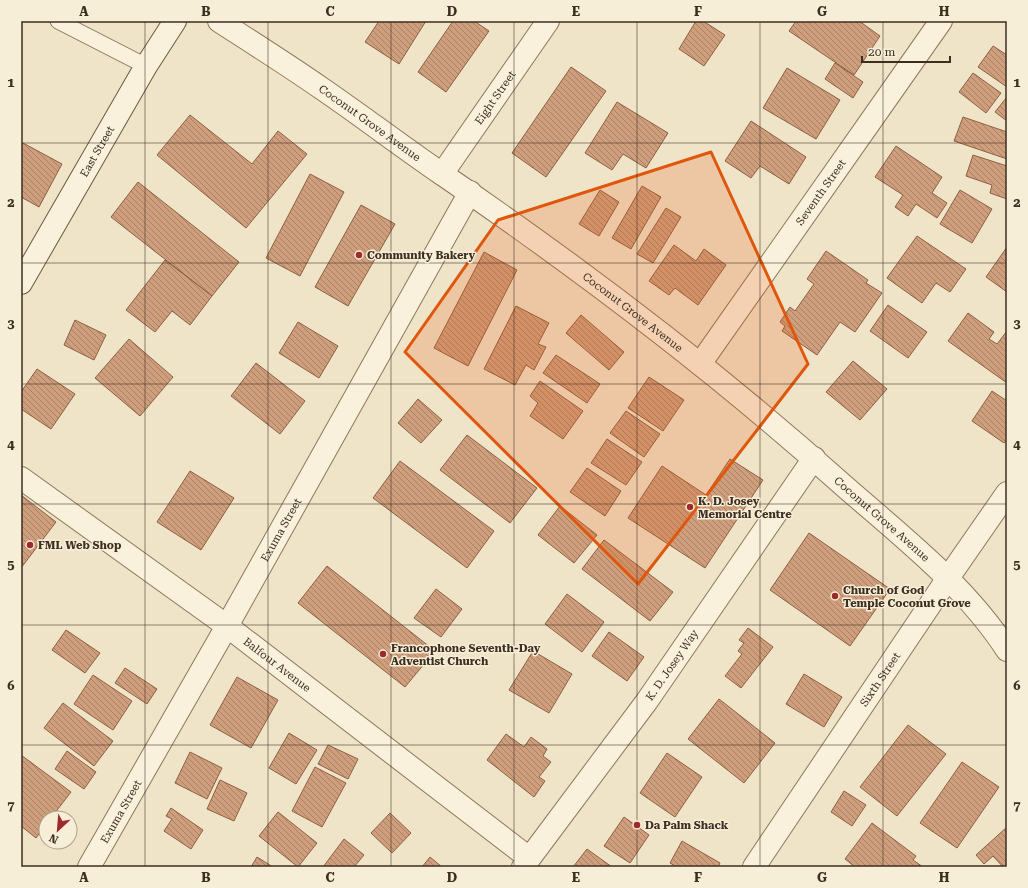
<svg xmlns="http://www.w3.org/2000/svg" width="1028" height="888" font-family="'Roboto Serif',serif">
	<defs>
		<pattern id="building-back-hatch" width="6" height="6" patternUnits="userSpaceOnUse"><rect width="6" height="6" fill="#cf9f7d"/><path d="M-1 5l2 2M0 0l6 6M5-1l2 2" fill="none" stroke="#a98266"/></pattern>
	</defs>
	<rect width="100%" height="100%" fill="#f0e4c8"/>
	<g fill="url(#building-back-hatch)" stroke="#8d5f41">
		<path d="M379,21h47l-27,43 -34,-22z"/>
		<path d="M453,21h21l15,10 -43,61 -28,-20z"/>
		<path d="M696,21h7l22,14 -21,31 -25,-17z"/>
		<path d="M796,21h63l21,15 -26,39 -65,-44z"/>
		<path d="M993,46l14,9v32l-29,-20z"/>
		<path d="M835,63l28,19 -10,16 -28,-19z"/>
		<path d="M571,67l35,24 -60,86 -34,-24z"/>
		<path d="M787,68l53,32 -24,39 -53,-31z"/>
		<path d="M973,73l28,20 -15,20 -27,-21z"/>
		<path d="M1007,97v24l-12,-9z"/>
		<path d="M617,102l51,31 -22,35 -23,-14 -11,16 -27,-17z"/>
		<path d="M190,115l62,49 26,-33 29,23 -61,74 -89,-73z"/>
		<path d="M963,117l44,15v27l-53,-18z"/>
		<path d="M751,121l55,36 -17,27 -29,-18 -9,12 -26,-17z"/>
		<path d="M23,143l39,21 -23,43 -18,-10v-50z"/>
		<path d="M896,146l46,31 -10,16 15,10 -10,15 -21,-14 -8,12 -13,-9 8,-12 -28,-18z"/>
		<path d="M973,155l34,11v33l-17,-6 2,-8 -26,-9z"/>
		<path d="M310,174l34,18 -44,84 -34,-18z"/>
		<path d="M138,182l101,80 -27,34 -101,-79z"/>
		<path d="M642,186l19,11 -30,52 -19,-11z"/>
		<path d="M600,190l19,12 -20,34 -20,-12z"/>
		<path d="M960,190l32,19 -20,34 -32,-19z"/>
		<path d="M361,205l34,19 -47,82 -33,-19z"/>
		<path d="M666,208l15,9 -28,46 -16,-9z"/>
		<path d="M917,236l49,33 -16,23 -14,-9 -14,20 -35,-25z"/>
		<path d="M674,245l22,16 8,-12 22,16 -28,40 -23,-17 -6,7 -20,-14z"/>
		<path d="M1007,247v45l-21,-15z"/>
		<path d="M826,251l42,29 -2,3 16,10 -27,39 -15,-10 -23,33 -35,-24 3,-5 -5,-4 10,-15 5,4 19,-27 -7,-5z"/>
		<path d="M484,252l33,18 -49,96 -34,-18z"/>
		<path d="M165,260l47,36 -22,29 -18,-14 -17,21 -29,-22z"/>
		<path d="M888,305l39,27 -19,26 -38,-27z"/>
		<path d="M516,306l33,17 -11,21 8,3 -12,23 -8,-5 -11,20 -31,-16z"/>
		<path d="M968,313l26,19 -5,7 8,5 10,-13v52l-59,-42z"/>
		<path d="M581,315l43,37 -15,18 -43,-37z"/>
		<path d="M75,320l31,15 -12,25 -30,-15z"/>
		<path d="M298,322l40,24 -19,32 -40,-25z"/>
		<path d="M129,339l44,38 -33,39 -45,-38z"/>
		<path d="M556,355l44,29 -13,19 -44,-30z"/>
		<path d="M853,361l34,28 -27,31 -34,-28z"/>
		<path d="M256,363l49,38 -25,33 -49,-38z"/>
		<path d="M37,369l38,25 -24,35 -30,-20v-17z"/>
		<path d="M649,377l35,23 -21,31 -35,-23z"/>
		<path d="M540,381l43,30 -20,28 -33,-23 8,-13 -8,-7z"/>
		<path d="M992,391l15,10v38l-3,4 -32,-22z"/>
		<path d="M418,399l24,21 -21,23 -23,-20z"/>
		<path d="M626,411l34,23 -16,23 -34,-24z"/>
		<path d="M467,435l70,53 -27,35 -70,-53z"/>
		<path d="M607,439l35,23 -16,23 -35,-22z"/>
		<path d="M730,459l33,21 -58,88 -77,-50 34,-52 44,29z"/>
		<path d="M400,461l94,70 -27,37 -94,-70z"/>
		<path d="M587,468l34,23 -16,25 -35,-24z"/>
		<path d="M190,471l44,27 -33,52 -44,-28z"/>
		<path d="M21,495l35,27 -35,46z"/>
		<path d="M560,506l37,29 -23,28 -36,-28z"/>
		<path d="M809,533l81,56 -40,57 -80,-56z"/>
		<path d="M604,540l69,52 -23,29 -68,-52z"/>
		<path d="M327,566l108,85 -30,36 -107,-84z"/>
		<path d="M436,589l26,20 -21,28 -27,-19z"/>
		<path d="M567,594l37,28 -22,30 -37,-28z"/>
		<path d="M748,628l25,19 -32,41 -16,-12 17,-22 -4,-3 6,-8 -5,-3z"/>
		<path d="M66,630l34,23 -15,20 -33,-23z"/>
		<path d="M609,632l35,25 -17,24 -35,-25z"/>
		<path d="M533,651l39,23 -23,39 -40,-23z"/>
		<path d="M125,668l32,21 -10,15 -32,-21z"/>
		<path d="M804,674l38,23 -18,30 -38,-23z"/>
		<path d="M93,675l39,26 -19,29 -39,-26z"/>
		<path d="M237,677l41,23 -27,48 -41,-23z"/>
		<path d="M719,699l56,44 -31,40 -56,-44z"/>
		<path d="M63,703l50,38 -19,25 -50,-38z"/>
		<path d="M908,725l38,29 -49,62 -37,-29z"/>
		<path d="M289,733l28,17 -21,34 -27,-16z"/>
		<path d="M506,734l18,13 7,-10 16,12 -4,7 8,6 -12,15 6,4 -11,16 -47,-37z"/>
		<path d="M328,745l30,14 -10,20 -30,-15z"/>
		<path d="M67,751l29,21 -12,17 -29,-20z"/>
		<path d="M190,752l32,16 -15,31 -32,-16z"/>
		<path d="M667,753l35,24 -27,40 -35,-24z"/>
		<path d="M21,755l50,37 -20,26h-5v6l-10,14 -15,-12z"/>
		<path d="M962,762l37,25 -42,61 -37,-25z"/>
		<path d="M315,767l31,16 -24,44 -30,-16z"/>
		<path d="M220,780l27,13 -13,28 -27,-12z"/>
		<path d="M844,791l22,14 -14,21 -21,-14z"/>
		<path d="M171,808l32,22 -12,19 -27,-18 8,-12 -6,-3z"/>
		<path d="M278,812l39,31 -19,24 -39,-31z"/>
		<path d="M390,813l21,20 -19,20 -21,-20z"/>
		<path d="M624,817l25,18 -19,28 -26,-17z"/>
		<path d="M872,823l44,33 -3,4 10,7h-68l-10,-8z"/>
		<path d="M1007,827v40h-4l-10,-11 -9,8 -8,-9z"/>
		<path d="M344,839l20,16 -10,12h-31z"/>
		<path d="M682,841l38,22 -2,4h-43v-1l-5,-3z"/>
		<path d="M587,849l25,18h-39z"/>
		<path d="M257,857l16,10h-22z"/>
		<path d="M430,857l12,10h-20z"/>
	</g>
	<g fill="none" stroke-linecap="round" stroke-linejoin="round">
		<defs>
			<path id="service" d="M58,21l88,45"/>
			<g id="minor">
				<path id="s1" d="M442,174l106,-153"/>
				<path id="s2" d="M700,364l241,-343"/>
				<path id="s3" d="M21,478l206,148 302,232"/>
				<path id="s4" d="M89,867l138,-241 243,-434"/>
				<path id="s5" d="M523,867l124,-166 167,-243"/>
				<path id="s6" d="M754,867l194,-289 59,-85"/>
			</g>
			<g id="tertiary">
				<path id="s7" d="M219,21c34,22 69,44 102,67 41,28 80,58 121,86 139,95 275,198 401,311 58,51 122,100 164,165"/>
			</g>
			<g id="secondary">
				<path id="s8" d="M21,283l125,-217 29,-45"/>
			</g>
		</defs>
		<use href="#service" stroke="#8d765c" stroke-width="17"/>
		<use href="#minor" stroke="#8d765c" stroke-width="24"/>
		<use href="#tertiary" stroke="#8d765c" stroke-width="24"/>
		<use href="#secondary" stroke="#6f573f" stroke-width="24"/>
		<use href="#service" stroke="#faf1dc" stroke-width="15"/>
		<use href="#minor" stroke="#faf1dc" stroke-width="22"/>
		<use href="#tertiary" stroke="#faf1dc" stroke-width="22"/>
		<use href="#secondary" stroke="#faf1dc" stroke-width="22"/>
	</g>
	<path fill="#df570d" fill-opacity="0.2" stroke="#df570d" stroke-width="3" stroke-linejoin="round" d="M711,152l97,212 -170,220 -233,-232 93,-132z"/>
	<path fill="none" stroke="#3d2e20" stroke-width="1" stroke-opacity="0.55" d="M145,21v846M268,21v846M391,21v846M514,21v846M637,21v846M760,21v846M883,21v846M21,143h986M21,263h986M21,384h986M21,504h986M21,625h986M21,745h986"/>
	<g fill="#9e2a2b" stroke="#f7eed8" stroke-width="1.5">
		<circle cx="359" cy="255" r="4"/>
		<circle cx="690" cy="507" r="4"/>
		<circle cx="30" cy="545" r="4"/>
		<circle cx="835" cy="596" r="4"/>
		<circle cx="383" cy="654" r="4"/>
		<circle cx="637" cy="825" r="4"/>
	</g>
	<g text-anchor="middle" dominant-baseline="central" stroke-width="3" stroke-linejoin="round" paint-order="stroke">
		<g font-size="11" fill="#3d2e20" stroke="#f7eed8">
			<text stroke="none"><textPath href="#s1" startOffset="93">Eight Street</textPath></text>
			<text stroke="none"><textPath href="#s7" startOffset="182">Coconut Grove Avenue</textPath></text>
			<text stroke="none"><textPath href="#s8" startOffset="152">East Street</textPath></text>
			<text stroke="none"><textPath href="#s2" startOffset="210">Seventh Street</textPath></text>
			<text stroke="none"><textPath href="#s7" startOffset="506">Coconut Grove Avenue</textPath></text>
			<text stroke="none"><textPath href="#s7" startOffset="830">Coconut Grove Avenue</textPath></text>
			<text stroke="none"><textPath href="#s4" startOffset="388">Exuma Street</textPath></text>
			<text stroke="none"><textPath href="#s3" startOffset="317">Balfour Avenue</textPath></text>
			<text stroke="none"><textPath href="#s5" startOffset="251">K. D. Josey Way</textPath></text>
			<text stroke="none"><textPath href="#s6" startOffset="226">Sixth Street</textPath></text>
			<text stroke="none"><textPath href="#s4" startOffset="64">Exuma Street</textPath></text>
		</g>
		<g font-size="11" font-weight="bold" fill="#3d2e20" stroke="#f7eed8" text-anchor="start">
			<text x="367" y="255">Community Bakery</text>
			<text x="698" y="501">K. D. Josey<tspan x="698" dy="13">Memorial Centre</tspan></text>
			<text x="38" y="545">FML Web Shop</text>
			<text x="843" y="590">Church of God<tspan x="843" dy="13">Temple Coconut Grove</tspan></text>
			<text x="391" y="648">Francophone Seventh-Day<tspan x="391" dy="13">Adventist Church</tspan></text>
			<text x="645" y="825">Da Palm Shack</text>
		</g>
	</g>
	<rect width="1028" height="888" fill="none" stroke="#f7eed8" stroke-width="44"/>
	<g transform="translate(58 830) rotate(206)"><circle r="19" fill="#f7eed8" stroke="#ada18e"/>
	<path d="M0-3L7 15L0 10L-7 15Z" fill="#9e2a2b"/>
	<text y="-6" font-size="11" font-weight="bold" text-anchor="middle" fill="#3d2e20">N</text>
	</g>
	<path d="M862 56v6h88v-6" fill="none" stroke="#3d2e20" stroke-width="2"/>
	<text x="868" y="56" font-size="12" fill="#3d2e20" stroke="#f7eed8" stroke-width="3" paint-order="stroke">20 m</text>
	<rect x="22" y="22" width="984" height="844" fill="none" stroke="#3d2e20" stroke-width="1.5"/>
	<g font-size="13" text-anchor="middle" font-weight="bold" fill="#3d2e20">
		<text x="84" y="16">A</text>
		<text x="206" y="16">B</text>
		<text x="330" y="16">C</text>
		<text x="452" y="16">D</text>
		<text x="576" y="16">E</text>
		<text x="698" y="16">F</text>
		<text x="822" y="16">G</text>
		<text x="944" y="16">H</text>
		<text x="11" y="87">1</text>
		<text x="1017" y="87">1</text>
		<text x="11" y="207">2</text>
		<text x="1017" y="207">2</text>
		<text x="11" y="328">3</text>
		<text x="1017" y="328">3</text>
		<text x="11" y="449">4</text>
		<text x="1017" y="449">4</text>
		<text x="11" y="569">5</text>
		<text x="1017" y="569">5</text>
		<text x="11" y="690">6</text>
		<text x="1017" y="690">6</text>
		<text x="11" y="810">7</text>
		<text x="1017" y="810">7</text>
		<text x="84" y="882">A</text>
		<text x="206" y="882">B</text>
		<text x="330" y="882">C</text>
		<text x="452" y="882">D</text>
		<text x="576" y="882">E</text>
		<text x="698" y="882">F</text>
		<text x="822" y="882">G</text>
		<text x="944" y="882">H</text>
	</g>
</svg>
